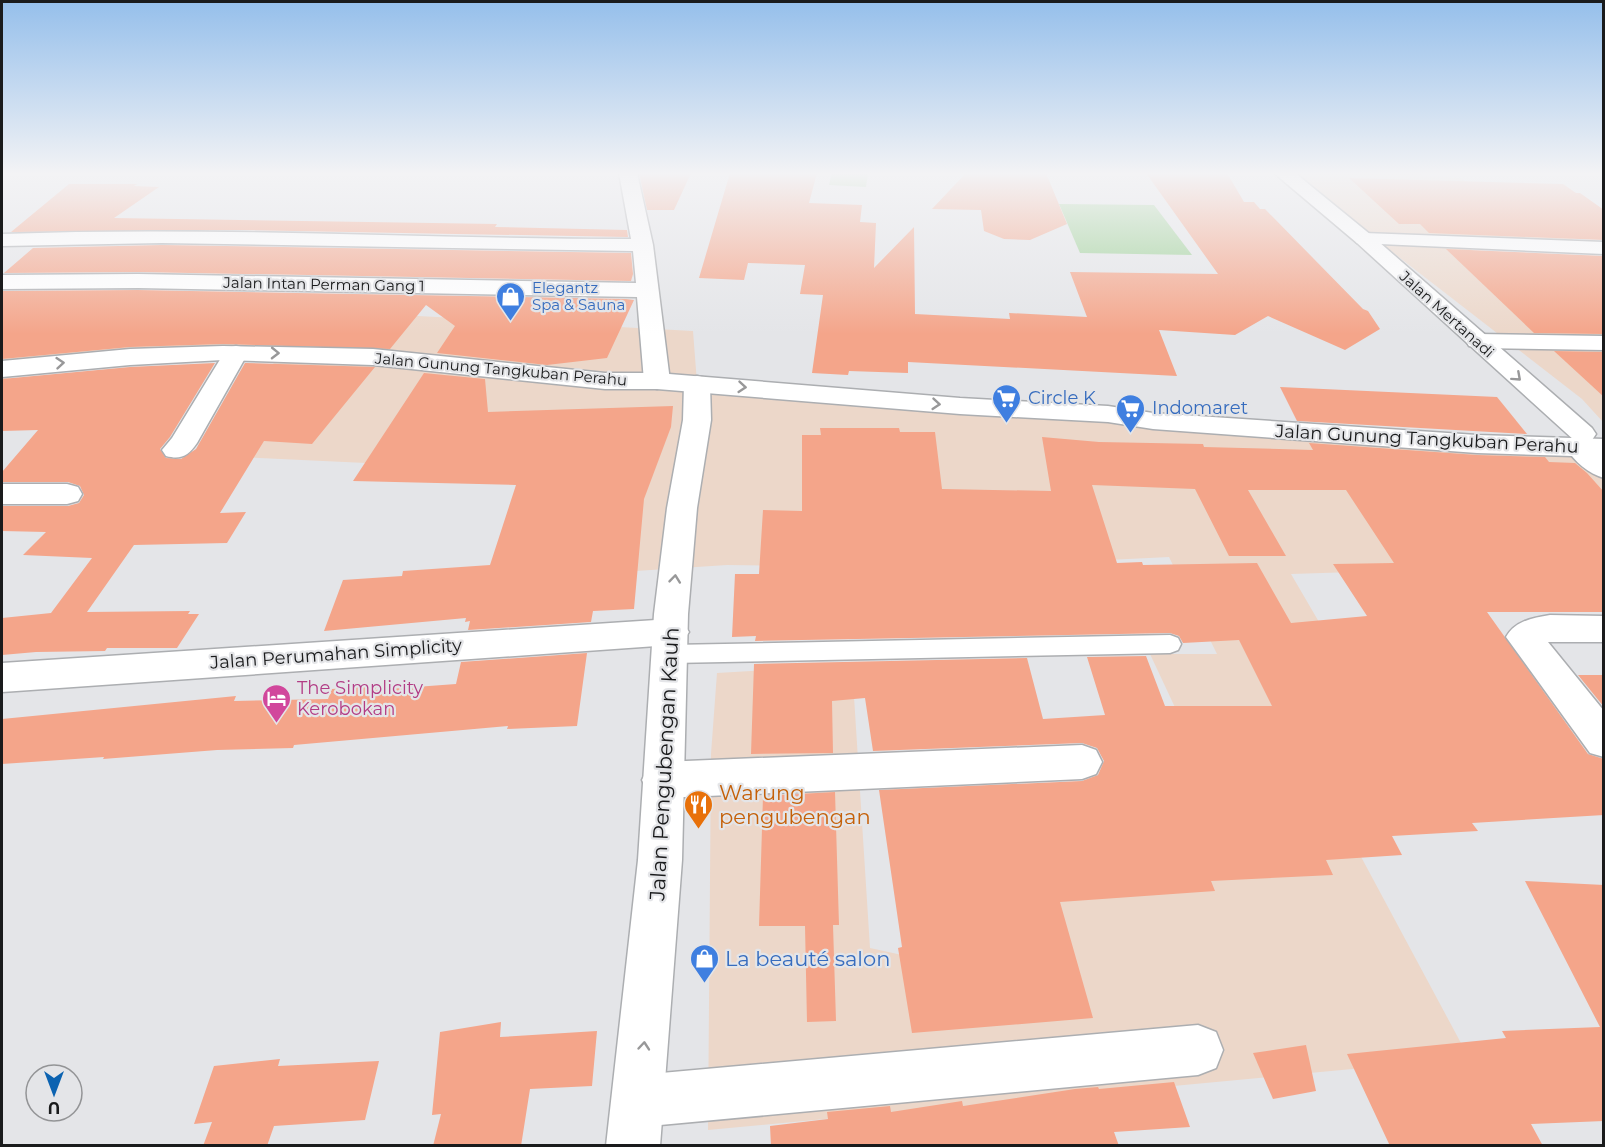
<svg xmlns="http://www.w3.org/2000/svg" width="1605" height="1147" font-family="Montserrat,sans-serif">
	<rect width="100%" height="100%" fill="#e4e5e8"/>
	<g fill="#ecd7c9">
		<path d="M1297,173h124l2,3 39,2 20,22 71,24 28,22 -116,-3 28,27 110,6v146l-21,-23 -231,-179z"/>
		<path d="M272,308l421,23 4,52 906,61v120l-312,10 112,192 -88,5 154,287 -761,72 3,-376 6,-81 135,-8 18,283 101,22 238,-190 -59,-126h67l-48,-97 -224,11 -218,-3 -137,9 34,-99 -428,-20 82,-97 -40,-2 -227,21 -9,10v-74z"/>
	</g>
	<g fill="#9dd096">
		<path d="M832,173h36l-2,14 -37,-2z"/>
		<path d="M1059,204l95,1 38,50 -112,-2z"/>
	</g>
	<g fill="#f4a58a" fill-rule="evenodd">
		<path d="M639,173h52l-17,37h-27z"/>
		<path d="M730,173h87l-8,30 53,2 -2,17 16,1 -2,45 40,-41 1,87 95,5 -1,-6 78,4 -17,-45 148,2 -72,-101h81l17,29h10l6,7h5l98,100 5,2 12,18 -35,21 -77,-34 -33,19 -76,-5 18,46 -269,-14v11l-59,-2 -1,4 -36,-2 11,-78 -23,-1 5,-29 -57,-2 -4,17 -45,-2z"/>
		<path d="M966,173h80l21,51 -37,16 -26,-1 -20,-8 -3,-21 -49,-1z"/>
		<path d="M1349,178l214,6 13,9h4l24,17v30l-175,-7 -9,-9h-21z"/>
		<path d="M69,184h68l-3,2 25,1 -45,31 383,6 -2,3 132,3 1,7 -390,-7 -227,2z"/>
		<path d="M162,245l469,8 2,21 -2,7 -493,-9 -134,1 29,-25z"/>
		<path d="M1446,249l158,7v78l-70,-1z"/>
		<path d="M138,290l488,9 8,1 -27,58 -60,7 -110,-12 18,-27 -29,-21 -36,44 -167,-5 -93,3 -128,12v-68z"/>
		<path d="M1554,351l50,1v45z"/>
		<path d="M215,363l-45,74 -10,12 6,9 15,1 15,-10 49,-86 130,4 -63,77 -48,-3 -44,72 26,-1 -19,31 -93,2 -47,67 103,-1 -2,3h11l-22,34h-70l-2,3 -69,1 -34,3v-37l49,-5 41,-55 -69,-3 23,-23 -44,-1v-25h66l11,-3 5,-8 -4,-9 -12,-4h-66v-10l36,-42 -36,1v-52l128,-12z"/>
		<path d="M424,373l61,6 3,33 185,-6 -2,21 -27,72 -10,110 -41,2 -2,11 -123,8 2,-9 -5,1 1,-4 -142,13 19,-51 59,-4 1,-5 87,-6 26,-80 -163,-4z"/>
		<path d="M1280,387l217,10 30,37 -230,-13z"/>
		<path d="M820,428h79l1,4h35l7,57 109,2 -9,-54 57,5 104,2 1,3 109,3 -4,-7 168,12 68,2 4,5 26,1 12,10 17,19v120h-117l101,142 16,5v56l-132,8 6,8 -86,5 10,19 -76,5 7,15 -122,6 4,10 -155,11 33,116 -181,15 -14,-85 4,-1 -23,-157 203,-9 16,-6 6,-14 -7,-13 -15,-5 -209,8 -8,-53 -33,3 1,52 -82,1 3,-90 273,-6 16,61 62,-4 -18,-58 59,-1 19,50h107l-33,-66 -56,3 -4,-7 -9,-3 -415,8 1,-5 -24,1 3,-63h24l4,-64 39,1v-76h19zM1092,485l103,4 34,67h57l-38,-66h98l48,73 -61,1 34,52 -76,7 -34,-60 -114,2 -1,-3 -25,1z"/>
		<path d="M587,653l-10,73 -70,3 1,-3 -214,19 -1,3 -76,2 -114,9 1,-2 -102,7v-45l234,-23 -2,5 94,-2 4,-10 45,-3 -2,4 81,-6 5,-22z"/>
		<path d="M1578,675h26v32z"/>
		<path d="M835,792l4,133h-6l3,96 -29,1 -2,-96h-46l4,-130z"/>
		<path d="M1525,881l79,4v236l-73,3 12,22h-153l-43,-92 159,-16 -4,-7 98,-4z"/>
		<path d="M501,1022l-1,15 97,-6 -5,55 -62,3 -9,57h-88l8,-32 -9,1 8,-83z"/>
		<path d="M1306,1045l10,46 -43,8 -20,-46z"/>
		<path d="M280,1059l-2,7 101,-5 -14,59 -91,6 -7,20h-64l9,-24 -18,2 20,-58z"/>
		<path d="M1174,1082l16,45 -76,5 5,14h-348l-1,-20 58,-7 -1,-7 63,-6 1,6 71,-11 1,5 112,-17 23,-2 1,2z"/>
	</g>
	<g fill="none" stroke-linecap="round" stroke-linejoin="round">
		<defs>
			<path id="service" d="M1170,635l8,3 3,6 -3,6 -8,3 -499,10 -8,-3 -3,-6 3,-6 8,-3z"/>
			<g id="minor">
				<path d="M619,173h18l16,72 17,136 -4,5 -9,3 -9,-3 -4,-5 -7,-84 -499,-9 -136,1v-14l136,-1 498,9 -3,-32 -471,-8 -160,3v-12c210,-8 419,5 629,5z"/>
				<path d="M1364,233l240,9v12l-247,-11 -3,-4 3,-4z"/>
				<path d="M1478,334l126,2v14l-126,-2 -9,-2 -3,-5 3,-5z"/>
				<path d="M236,346l9,2 3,5 -51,90c-9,13 -16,17 -31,13l-4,-6 10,-12 55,-90z"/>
				<path d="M2,484h65l11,3 4,7 -4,7 -11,3h-65z"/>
				<path d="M1550,615l54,1v26h-56l56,69v46l-14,-4 -84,-116c9,-16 26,-19 44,-22z"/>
				<path d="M671,619l12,4 6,9 -6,9 -12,4 -669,47v-29z"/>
				<path d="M1082,745l14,5 6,12 -6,12 -14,5 -420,19 -14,-6 -6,-12 6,-12 14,-6z"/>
				<path d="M1198,1025l18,7 7,18 -7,18 -18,7 -559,52 -19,-7 -7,-19 7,-19 19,-7z"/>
			</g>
			<g id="tertiary">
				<path d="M1274,173h21l76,62 221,193 4,6 -4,6 -5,1 17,12v25c-15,-4 -30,-17 -38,-30l4,-6 5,-1 -218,-198z"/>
				<path d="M697,376l9,2 4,6 1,36 -14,88 -9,106 -6,246 -22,286h-54l32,-286 16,-246 13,-106 16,-88 1,-36 4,-6z"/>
			</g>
			<path id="secondary" d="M223,346l150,3 232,24h52l303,25 148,8 45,7 324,22 127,4v18l-127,-4 -324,-24 -45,-7 -148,-8 -303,-25h-52l-232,-24 -150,-5 -93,5 -128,12v-16l128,-12z"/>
		</defs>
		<use href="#service" stroke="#acaeb1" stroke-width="3"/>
		<use href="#minor" stroke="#acaeb1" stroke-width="3"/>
		<use href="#tertiary" stroke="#acaeb1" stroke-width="3"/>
		<use href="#secondary" stroke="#acaeb1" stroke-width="3"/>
		<use href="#service" fill="#fff" fill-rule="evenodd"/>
		<use href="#minor" fill="#fff" fill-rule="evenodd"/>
		<use href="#tertiary" fill="#fff" fill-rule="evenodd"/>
		<use href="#secondary" fill="#fff" fill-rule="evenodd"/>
	</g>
	<defs><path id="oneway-chevron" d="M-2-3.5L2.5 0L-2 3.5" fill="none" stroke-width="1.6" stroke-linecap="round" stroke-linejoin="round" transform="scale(1.5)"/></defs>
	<g stroke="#989899">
		<use href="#oneway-chevron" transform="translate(275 353) rotate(1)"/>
		<use href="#oneway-chevron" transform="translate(60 363) rotate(-5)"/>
		<use href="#oneway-chevron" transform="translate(1517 377) rotate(42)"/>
		<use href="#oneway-chevron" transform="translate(742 387) rotate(5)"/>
		<use href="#oneway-chevron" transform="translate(936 404) rotate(5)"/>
		<use href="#oneway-chevron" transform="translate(675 579) rotate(-84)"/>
		<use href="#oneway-chevron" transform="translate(644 1046) rotate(-85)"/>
	</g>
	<linearGradient id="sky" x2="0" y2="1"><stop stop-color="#95bfeb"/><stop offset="0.52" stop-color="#f3f3f5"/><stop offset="1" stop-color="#f3f3f5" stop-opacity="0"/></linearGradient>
	<rect width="1605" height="334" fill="url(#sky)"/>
	<defs>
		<symbol id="shop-pin" viewBox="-11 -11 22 30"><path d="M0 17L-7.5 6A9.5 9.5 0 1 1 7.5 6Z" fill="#3f7fe0" stroke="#e4e5e8"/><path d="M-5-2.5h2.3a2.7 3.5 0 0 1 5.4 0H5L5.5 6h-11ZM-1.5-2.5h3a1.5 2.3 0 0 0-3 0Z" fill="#fff"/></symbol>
		<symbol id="supermarket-pin" viewBox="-11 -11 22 30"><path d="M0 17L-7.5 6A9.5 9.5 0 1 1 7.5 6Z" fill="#3f7fe0" stroke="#e4e5e8"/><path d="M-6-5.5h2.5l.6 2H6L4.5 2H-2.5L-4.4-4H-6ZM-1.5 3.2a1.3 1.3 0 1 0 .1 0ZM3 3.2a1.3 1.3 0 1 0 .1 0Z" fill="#fff"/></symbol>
		<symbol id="hotel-pin" viewBox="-11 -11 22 30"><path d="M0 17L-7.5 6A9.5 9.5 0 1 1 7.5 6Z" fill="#d1479c" stroke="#e4e5e8"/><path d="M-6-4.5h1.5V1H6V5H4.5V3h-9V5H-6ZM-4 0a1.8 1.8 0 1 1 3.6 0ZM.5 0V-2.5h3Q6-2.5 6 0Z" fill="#fff"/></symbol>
		<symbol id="restaurant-pin" viewBox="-11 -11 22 30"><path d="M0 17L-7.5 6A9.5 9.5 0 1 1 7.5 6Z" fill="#e8710a" stroke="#e4e5e8"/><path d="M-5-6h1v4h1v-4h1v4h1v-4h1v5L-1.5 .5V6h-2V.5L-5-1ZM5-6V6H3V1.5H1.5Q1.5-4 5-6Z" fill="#fff"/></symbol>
	</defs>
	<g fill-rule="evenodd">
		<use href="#shop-pin" x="494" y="280" width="33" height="45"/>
		<use href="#supermarket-pin" x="990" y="382" width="33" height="45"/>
		<use href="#supermarket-pin" x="1114" y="392" width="33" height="45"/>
		<use href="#hotel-pin" x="260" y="682" width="33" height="45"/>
		<use href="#restaurant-pin" x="682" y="788" width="33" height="45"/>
		<use href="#shop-pin" x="688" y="942" width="33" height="45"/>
	</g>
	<g text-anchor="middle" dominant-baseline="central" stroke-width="4.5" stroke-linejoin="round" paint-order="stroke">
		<g font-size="15" fill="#1a1b1c" stroke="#e4e5e8">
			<text transform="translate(324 284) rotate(1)">Jalan Intan Perman Gang 1</text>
			<text transform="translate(1447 314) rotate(42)">Jalan Mertanadi</text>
			<text transform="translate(501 369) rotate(5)">Jalan Gunung Tangkuban Perahu</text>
		</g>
		<g font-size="15" fill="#366cbe" stroke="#e4e5e8" text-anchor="start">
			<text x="532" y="287">Elegantz<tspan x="532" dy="17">Spa &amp; Sauna</tspan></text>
		</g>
		<g font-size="18" fill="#366cbe" stroke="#e4e5e8" text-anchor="start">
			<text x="1028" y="398">Circle K</text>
			<text x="1152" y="408">Indomaret</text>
		</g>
		<g font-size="18" fill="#1a1b1c" stroke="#e4e5e8">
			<text transform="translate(1427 439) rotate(3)">Jalan Gunung Tangkuban Perahu</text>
			<text transform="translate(336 654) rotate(-4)">Jalan Perumahan Simplicity</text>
		</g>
		<g font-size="18" fill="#b23c85" stroke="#e4e5e8" text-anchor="start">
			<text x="297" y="688">The Simplicity<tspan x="297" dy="21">Kerobokan</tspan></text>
		</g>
		<g font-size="21" fill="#1a1b1c" stroke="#e4e5e8">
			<text transform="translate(664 764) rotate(-87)">Jalan Pengubengan Kauh</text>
		</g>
		<g font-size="21" fill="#c56008" stroke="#e4e5e8" text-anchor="start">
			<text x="719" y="792">Warung<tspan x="719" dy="24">pengubengan</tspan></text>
		</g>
		<g font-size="21" fill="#366cbe" stroke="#e4e5e8" text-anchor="start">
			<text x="725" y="958">La beauté salon</text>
		</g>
	</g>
	<rect width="1605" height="1147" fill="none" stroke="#1a1b1c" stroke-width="6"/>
	<g transform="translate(54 1093) rotate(180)"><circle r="28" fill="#e4e5e8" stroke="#939496" stroke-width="1.5"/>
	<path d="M0-4.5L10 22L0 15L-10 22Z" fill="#0c63b1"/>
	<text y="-9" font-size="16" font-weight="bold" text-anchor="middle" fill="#1a1b1c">U</text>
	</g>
</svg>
